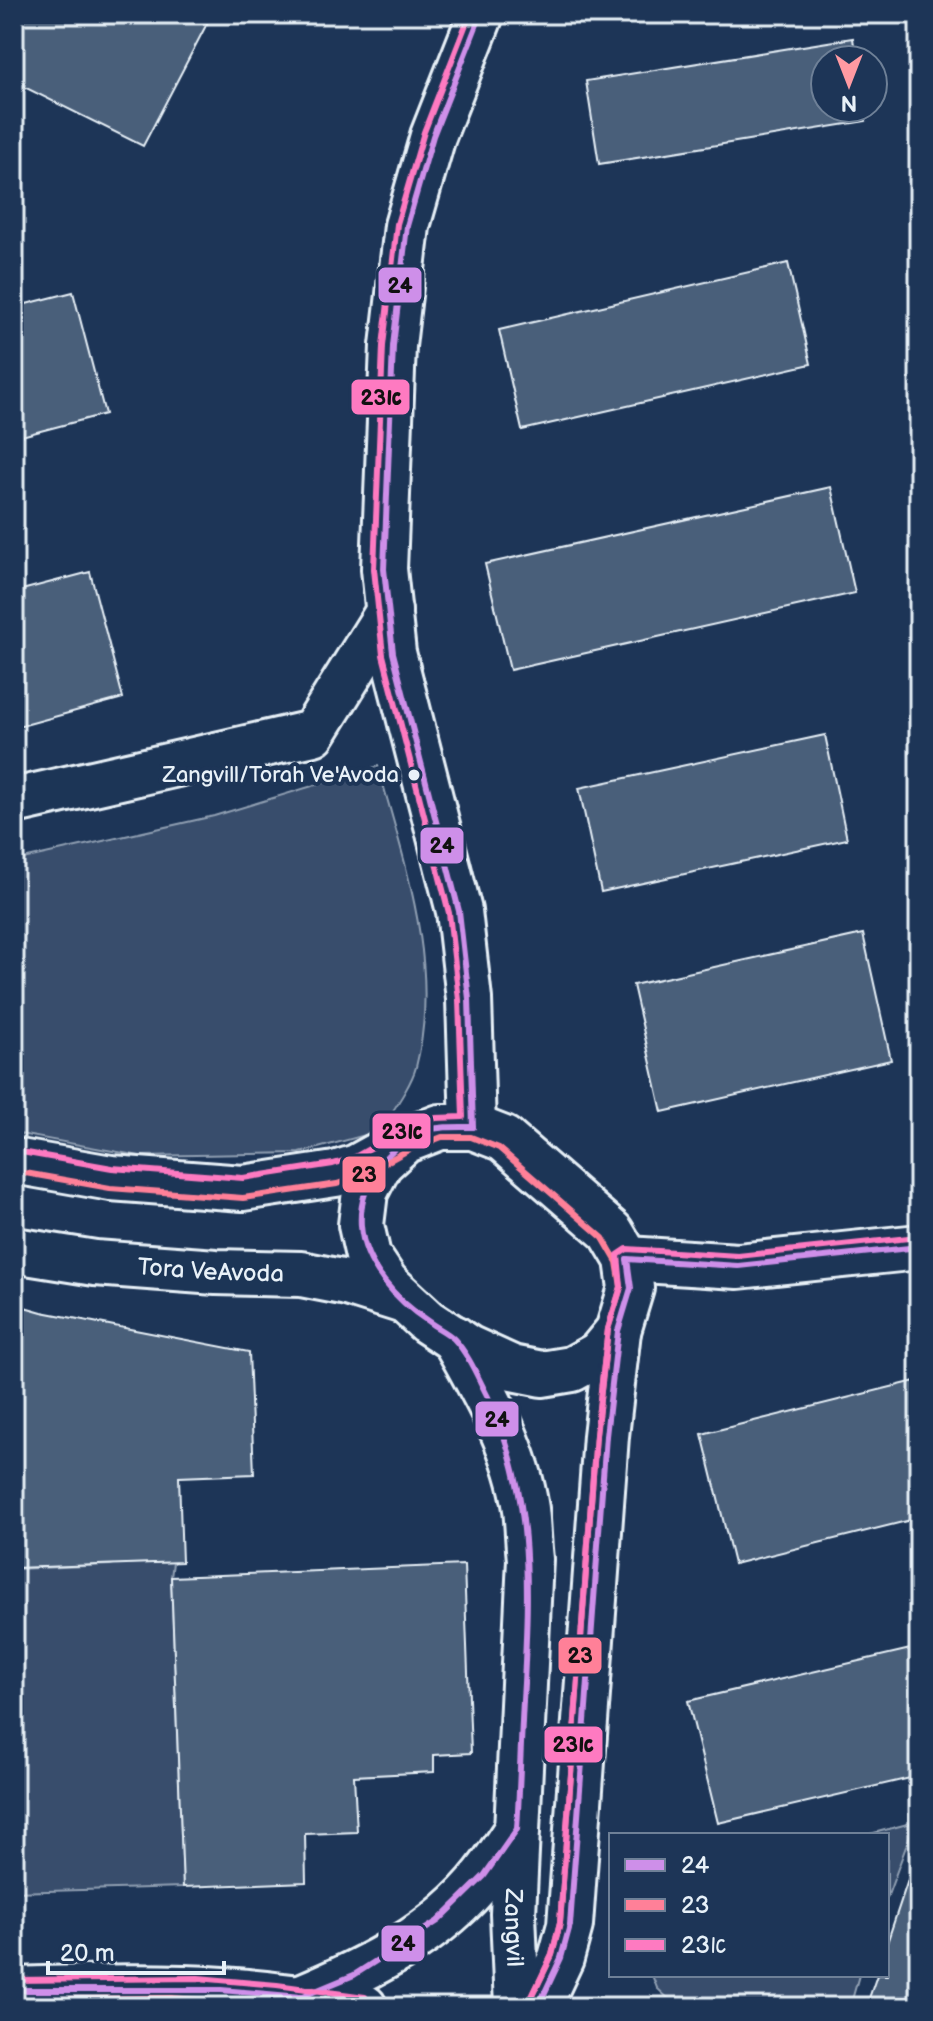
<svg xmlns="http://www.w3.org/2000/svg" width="933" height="2021" font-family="'Balsamiq Sans','Playpen Sans Hebrew',sans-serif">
	<rect width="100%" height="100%" fill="#1d3557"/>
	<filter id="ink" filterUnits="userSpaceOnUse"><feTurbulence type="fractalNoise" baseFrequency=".0125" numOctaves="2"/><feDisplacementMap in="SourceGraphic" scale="16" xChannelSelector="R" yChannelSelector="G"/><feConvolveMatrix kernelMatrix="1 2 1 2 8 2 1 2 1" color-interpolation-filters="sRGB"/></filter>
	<g filter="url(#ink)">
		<g fill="#374d6c" stroke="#909fb2" stroke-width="2">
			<path d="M378,766c26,96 64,200 38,301 -5,19 -25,46 -36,64l-80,22 -160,3 -126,-23v-272l200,-45z"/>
			<path d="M175,1548l-4,29 12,310 -169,5v-323l96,-4z"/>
			<path d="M915,1822l-28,76v-63h-21z"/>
			<path d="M652,1975h207l-9,32h-173l-20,-19z"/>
		</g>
		<g fill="#495e7a" stroke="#e8f1f8" stroke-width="2">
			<path d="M14,14h198l-69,132 -129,-64z"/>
			<path d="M853,38l3,22h-31v48h39l2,13 -267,43 -13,-83z"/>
			<path d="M788,263l23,101 -289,66 -23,-100z"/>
			<path d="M73,292l32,122 -91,24v-131z"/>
			<path d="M831,487l24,106 -345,77 -25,-106z"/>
			<path d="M90,572l33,126 -109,30v-136z"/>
			<path d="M825,735l22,104 -246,53 -22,-104z"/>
			<path d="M863,934l28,126 -229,52 -29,-127z"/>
			<path d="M14,1304l28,8 207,40 5,122 -75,3 3,85 -168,6z"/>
			<path d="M919,1380v138l-185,46 -32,-130z"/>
			<path d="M464,1565l7,188 -37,2v17l-80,4 3,56 -52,2 1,48 -123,5 -12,-310z"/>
			<path d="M919,1647v129l-201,47 -30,-122z"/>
			<path d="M910,1874l9,2v131h-53l11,-32h10v-32z"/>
		</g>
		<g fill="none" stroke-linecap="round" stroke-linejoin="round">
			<defs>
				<g id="minor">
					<path d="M14,801l299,-68 76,-122"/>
					<path d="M627,1259l111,7 181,-19"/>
				</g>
				<g id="tertiary">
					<path d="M440,1127h33l31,12 107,93 16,27 4,29 -13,43 -19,23 -27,15 -30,5 -30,-6 -44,-20 -41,-27 -41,-38 -18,-27 -7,-31 4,-33 15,-29 24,-22z"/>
					<path d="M473,1127l-4,-128 -10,-88 -66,-258 -9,-84 9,-223 14,-120 26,-90 48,-122"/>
					<path d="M14,1161l97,17 132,10 92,-14 22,-7 38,-21"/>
					<path id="s1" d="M14,1250l81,13 121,9 85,2 46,9 57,18"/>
					<path id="s2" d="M454,1338c30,54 63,109 72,171 2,17 2,34 4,50l-17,355 4,93"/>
					<path d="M538,2007l23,-49 9,-33 36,-489 12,-105"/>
				</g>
				<g id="secondary">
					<path d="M14,1990c69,-2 140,-5 209,0 47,3 94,10 141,17"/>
					<path d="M301,1997c67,-28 138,-63 184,-122 12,-15 22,-31 32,-46"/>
				</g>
			</defs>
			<use href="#minor" stroke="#e8f1f8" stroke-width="50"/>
			<use href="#tertiary" stroke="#e8f1f8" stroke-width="50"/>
			<use href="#secondary" stroke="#e8f1f8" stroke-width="50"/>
			<use href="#minor" stroke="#1d3557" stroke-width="44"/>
			<use href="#tertiary" stroke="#1d3557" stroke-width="44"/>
			<use href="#secondary" stroke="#1d3557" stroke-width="44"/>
			<defs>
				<g id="bus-1">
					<path d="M473,1127l-4,-128 -10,-88 -66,-258 -9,-84 9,-223 14,-120 26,-90 48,-122"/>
					<path d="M473,1127c-16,0 -32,-1 -48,4 -38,13 -67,54 -64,95 3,40 36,75 68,96 8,6 18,10 25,17 15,16 24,39 34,58 45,94 41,185 36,286 -3,49 -4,97 -7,146"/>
					<path d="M627,1259l111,7 181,-19"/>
					<path d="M14,1990h207l80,7 53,-22 84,-54 46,-45 33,-47"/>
					<path d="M538,2007l23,-49 9,-33 36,-489 12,-105 13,-43 -4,-29"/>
				</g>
				<g id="bus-2">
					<path d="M14,1171l96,17 133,10 94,-14 24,-8 47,-26 34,-13h29l28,11 104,90 14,24 4,25 -13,42 -12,106 -36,488 -8,32 -23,48"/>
					<path d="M14,2000l157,-2 122,9"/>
				</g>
				<g id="bus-3">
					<path d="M16,1151l96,17 131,10 90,-14 20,-6 46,-26 37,-14 27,-1 -4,-117 -10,-87 -66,-258 -9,-86 9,-223 14,-122 27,-92 46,-118"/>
					<path d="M14,1980l184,-2 79,7 88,12"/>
					<path d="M529,2003l23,-48 8,-32 36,-488 12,-106 13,-42 -3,-32 9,-6 111,7 180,-19"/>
				</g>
			</defs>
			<use href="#bus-1" stroke="#1d3557" stroke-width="12"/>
			<use href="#bus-2" stroke="#1d3557" stroke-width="12"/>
			<use href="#bus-3" stroke="#1d3557" stroke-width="12"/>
			<use href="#bus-1" stroke="#ce8fe9" stroke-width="6"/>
			<use href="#bus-2" stroke="#ff8098" stroke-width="6"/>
			<use href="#bus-3" stroke="#fe7ac1" stroke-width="6"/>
		</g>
	</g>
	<circle fill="#e8f1f8" stroke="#1d3557" stroke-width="3" cx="414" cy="775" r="7"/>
	<g text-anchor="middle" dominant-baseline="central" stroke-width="8" stroke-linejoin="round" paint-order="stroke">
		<g font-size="22" fill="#e8f1f8" stroke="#1d3557" text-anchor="end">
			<text x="399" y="775">Zangvill/Torah Ve'Avoda</text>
		</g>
		<g font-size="24" fill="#e8f1f8" stroke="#1d3557">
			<text stroke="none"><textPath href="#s1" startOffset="198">Tora VeAvoda</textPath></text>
			<text stroke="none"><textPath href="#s2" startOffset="606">Zangvil</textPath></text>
		</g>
	</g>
	<g stroke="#1d3557" stroke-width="3">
		<rect x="377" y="266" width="46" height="38" rx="8" fill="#ce8fe9"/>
		<rect x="350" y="378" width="61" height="38" rx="8" fill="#fe7ac1"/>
		<rect x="419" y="826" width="46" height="39" rx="8" fill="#ce8fe9"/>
		<rect x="371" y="1112" width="61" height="38" rx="8" fill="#fe7ac1"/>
		<rect x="341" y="1155" width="46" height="39" rx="8" fill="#ff8098"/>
		<rect x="474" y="1400" width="46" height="38" rx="8" fill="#ce8fe9"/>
		<rect x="557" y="1636" width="46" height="39" rx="8" fill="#ff8098"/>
		<rect x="543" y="1725" width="61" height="39" rx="8" fill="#fe7ac1"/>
		<rect x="380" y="1924" width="46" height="39" rx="8" fill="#ce8fe9"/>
	</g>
	<g font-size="22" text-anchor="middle" font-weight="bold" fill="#111">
		<text x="400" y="293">24</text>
		<text x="381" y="405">23א</text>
		<text x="442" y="853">24</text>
		<text x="402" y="1139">23א</text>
		<text x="364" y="1182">23</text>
		<text x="497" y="1427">24</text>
		<text x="580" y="1663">23</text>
		<text x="573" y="1752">23א</text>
		<text x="403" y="1951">24</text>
	</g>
	<rect width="933" height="2021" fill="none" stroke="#1d3557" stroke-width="48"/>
	<rect x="24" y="24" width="885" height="1973" fill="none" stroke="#e8f1f8" stroke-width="3" filter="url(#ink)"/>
	<rect x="609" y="1833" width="280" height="144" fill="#1d3557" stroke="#6e8097" stroke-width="2"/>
	<rect x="625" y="1859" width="40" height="12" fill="#ce8fe9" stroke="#6e8097" stroke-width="2"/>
	<text x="681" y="1873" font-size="24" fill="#e8f1f8">24</text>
	<rect x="625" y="1899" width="40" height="12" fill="#ff8098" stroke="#6e8097" stroke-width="2"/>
	<text x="681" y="1913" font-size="24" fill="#e8f1f8">23</text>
	<rect x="625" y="1939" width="40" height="12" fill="#fe7ac1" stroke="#6e8097" stroke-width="2"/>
	<text x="681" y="1953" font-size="24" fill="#e8f1f8">23א</text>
	<g transform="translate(849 84) rotate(180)"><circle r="38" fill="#1d3557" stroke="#6e8097" stroke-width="2"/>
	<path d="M0-6L14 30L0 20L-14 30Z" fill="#ff9aa2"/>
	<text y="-12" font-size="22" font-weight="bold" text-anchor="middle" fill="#e8f1f8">N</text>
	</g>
	<path d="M48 1961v12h176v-12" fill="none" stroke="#e8f1f8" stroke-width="4"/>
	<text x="60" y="1961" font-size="24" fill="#e8f1f8" stroke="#1d3557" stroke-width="6" paint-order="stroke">20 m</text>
</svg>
